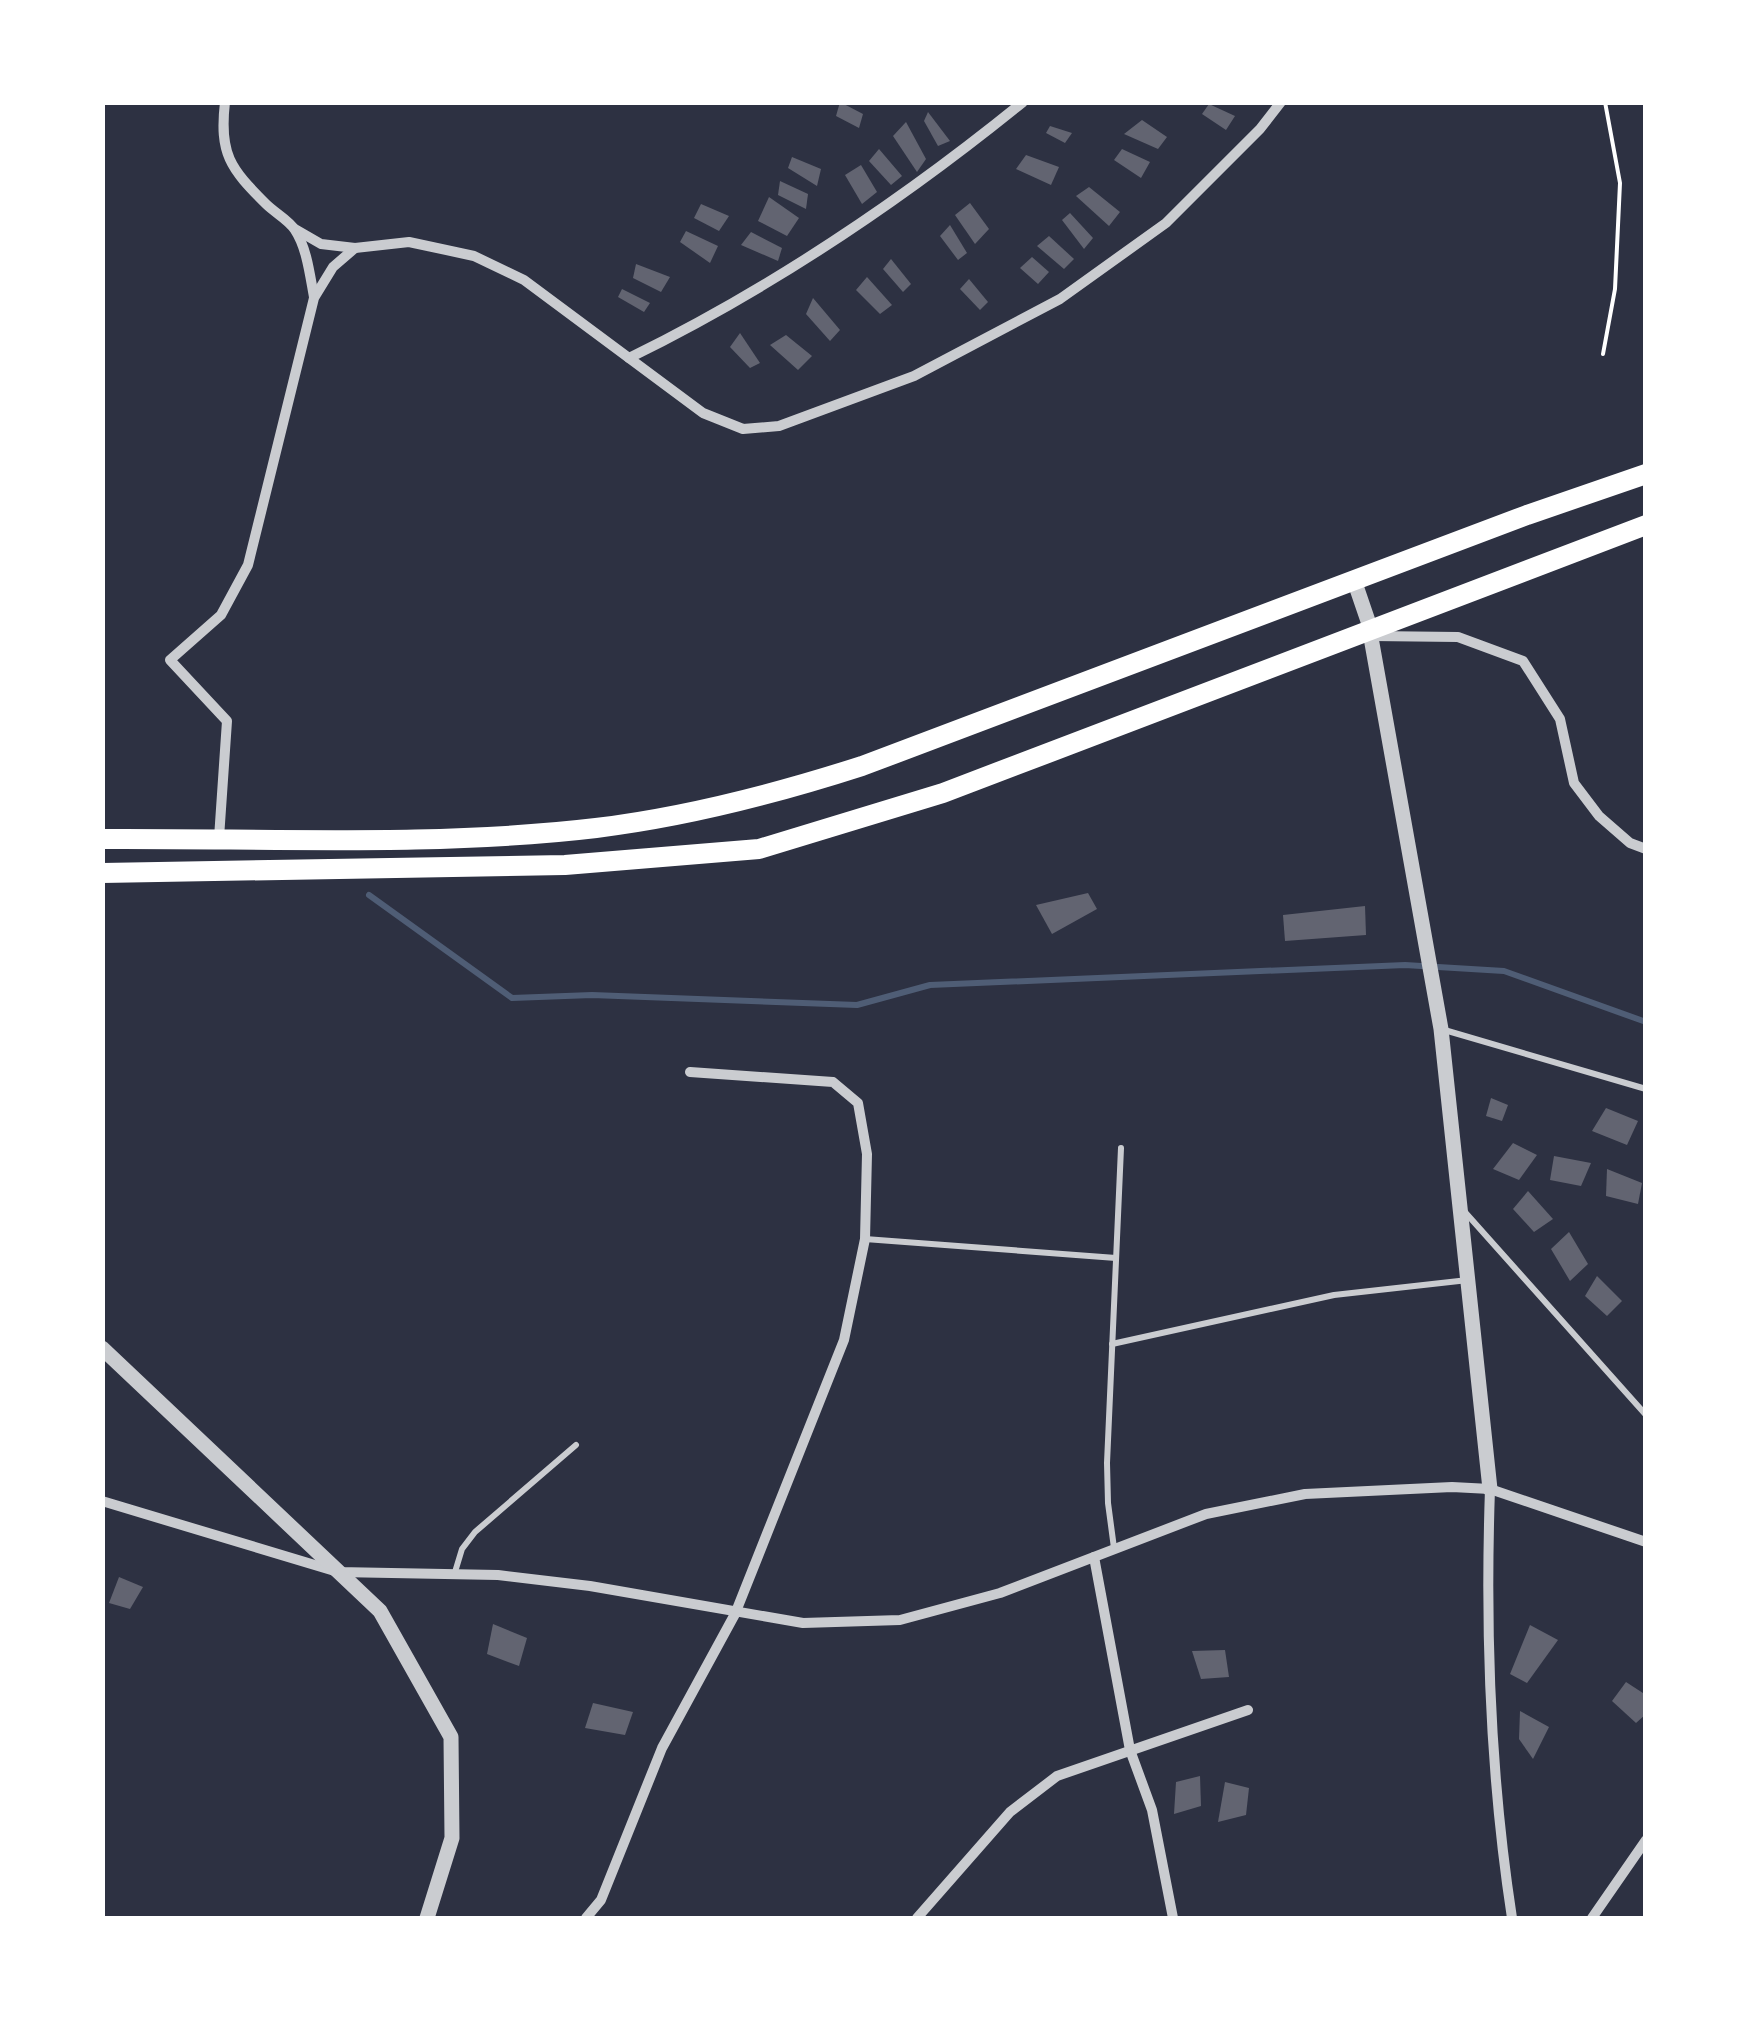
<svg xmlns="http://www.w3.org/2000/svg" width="1748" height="2021" font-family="Rubik,sans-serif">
	<rect width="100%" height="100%" fill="#2d3142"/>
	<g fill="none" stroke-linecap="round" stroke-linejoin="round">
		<path stroke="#4f5d75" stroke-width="6" d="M369,895l143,103 80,-3 265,10 73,-20 475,-20 99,6 142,51"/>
	</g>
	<g fill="#626471">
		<path d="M840,102l23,12 -4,14 -23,-12z"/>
		<path d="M1209,104l26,12 -9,14 -24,-16z"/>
		<path d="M928,112l22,29 -12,5 -14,-25z"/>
		<path d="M1142,120l25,17 -9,12 -34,-15z"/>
		<path d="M906,122l20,37 -9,13 -24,-36z"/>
		<path d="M1050,126l22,7 -7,10 -19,-10z"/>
		<path d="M879,149l23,27 -11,9 -22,-24z"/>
		<path d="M1122,149l28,13 -9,16 -27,-18z"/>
		<path d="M1026,155l33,12 -8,18 -35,-16z"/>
		<path d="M792,157l29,12 -4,17 -29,-18z"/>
		<path d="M861,165l16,27 -15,12 -17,-29z"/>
		<path d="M780,181l28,13 -2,15 -28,-14z"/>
		<path d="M1089,187l31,25 -11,14 -33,-30z"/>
		<path d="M769,197l30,21 -12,18 -29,-15z"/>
		<path d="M970,203l19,26 -14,15 -20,-29z"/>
		<path d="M701,204l28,12 -10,15 -25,-13z"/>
		<path d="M1070,213l23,25 -9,11 -22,-29z"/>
		<path d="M950,225l17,28 -9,7 -18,-24z"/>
		<path d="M686,231l32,15 -8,17 -30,-21z"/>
		<path d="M751,232l31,16 -4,13 -37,-16z"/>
		<path d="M1049,236l25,23 -10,10 -27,-23z"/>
		<path d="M1032,257l17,15 -11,12 -18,-16z"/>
		<path d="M891,259l20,25 -8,8 -20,-23z"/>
		<path d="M636,264l34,13 -9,15 -28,-14z"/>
		<path d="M867,277l25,28 -12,9 -24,-24z"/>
		<path d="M969,279l19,23 -8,8 -20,-21z"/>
		<path d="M622,289l28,14 -6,9 -26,-15z"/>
		<path d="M813,298l27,32 -10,11 -24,-27z"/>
		<path d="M740,333l20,30 -10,5 -20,-21z"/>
		<path d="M786,335l26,21 -14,14 -28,-25z"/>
		<path d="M1088,893l9,16 -45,25 -16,-29z"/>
		<path d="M1365,906l1,29 -81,6 -2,-26z"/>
		<path d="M1491,1098l17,7 -6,16 -16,-5z"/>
		<path d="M1606,1108l32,13 -11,24 -35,-14z"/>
		<path d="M1513,1143l24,12 -18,25 -26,-11z"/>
		<path d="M1554,1156l37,7 -10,23 -31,-6z"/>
		<path d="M1607,1169l35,14 -4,21 -32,-8z"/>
		<path d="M1528,1191l25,28 -19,13 -21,-23z"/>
		<path d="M1569,1232l19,32 -18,17 -19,-32z"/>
		<path d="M1597,1276l25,25 -15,15 -22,-20z"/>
		<path d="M119,1577l24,10 -13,22 -21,-6z"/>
		<path d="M493,1624l34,14 -8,28 -32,-12z"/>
		<path d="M1530,1625l28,15 -31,43 -17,-9z"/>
		<path d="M1225,1650l4,27 -28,2 -9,-28z"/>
		<path d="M1626,1682l20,13v19l-10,9 -24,-22z"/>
		<path d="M593,1703l40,9 -8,23 -40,-7z"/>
		<path d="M1520,1711l29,16 -16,32 -14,-20z"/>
		<path d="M1200,1776l1,30 -27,8 2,-32z"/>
		<path d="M1225,1782l24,6 -3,27 -28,7z"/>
	</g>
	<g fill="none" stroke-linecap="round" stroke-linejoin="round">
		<path stroke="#fff" stroke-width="4" d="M1603,354l12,-65 5,-106 -15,-81"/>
		<g stroke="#caccd0" stroke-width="6">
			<path d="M1441,1029l205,60"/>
			<path d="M1464,1211l182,204"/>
			<path d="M865,1239l251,19"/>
			<path d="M1112,1344l222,-49 134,-15"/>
			<path d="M1114,1548l-6,-45 -1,-40 14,-315"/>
			<path d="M455,1572l7,-23 13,-17 101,-87"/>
		</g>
		<g stroke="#caccd0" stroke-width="10">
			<path d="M225,102c-6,52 5,66 41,102 9,9 23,16 29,26 12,18 15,46 19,67"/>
			<path d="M295,229l26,15 34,4 54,-6 65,14 50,24 179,133 40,16 36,-3 135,-50 146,-77 106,-76 94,-94 21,-27"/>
			<path d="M629,358c141,-69 272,-157 394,-256"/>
			<path d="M1372,636l86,1 65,24 37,58 14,64 25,33 31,27 16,6"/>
			<path d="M219,838l8,-117 -57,-61 51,-45 27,-50 66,-267 19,-31 22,-19"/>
			<path d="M1490,1489c-5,145 0,286 22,429"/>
			<path d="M102,1501l236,71 160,3 92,11 213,37 97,-3 100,-27 206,-79 99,-20 147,-7 38,2 156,53"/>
			<path d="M1094,1557l36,193 22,60 21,108"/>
			<path d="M586,1918l15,-18 61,-152 73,-134 109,-274 21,-101 2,-85 -9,-51 -25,-21 -143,-10"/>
			<path d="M917,1918l93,-106 47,-36 191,-66"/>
			<path d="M1592,1918l54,-78"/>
		</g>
		<g stroke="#caccd0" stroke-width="15">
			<path d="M1354,580l14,41 73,408 49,460"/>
			<path d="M102,1348l278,263 71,126 1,101 -25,80"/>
		</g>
		<g stroke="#fff" stroke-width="20">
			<path d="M102,839c161,-1 335,8 494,-11 90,-11 179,-34 266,-62l665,-251 119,-41"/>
			<path d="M102,873l463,-8 194,-16 184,-56 703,-268"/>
		</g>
	</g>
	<rect width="1748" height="2021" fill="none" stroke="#ffffff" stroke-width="210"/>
</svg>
